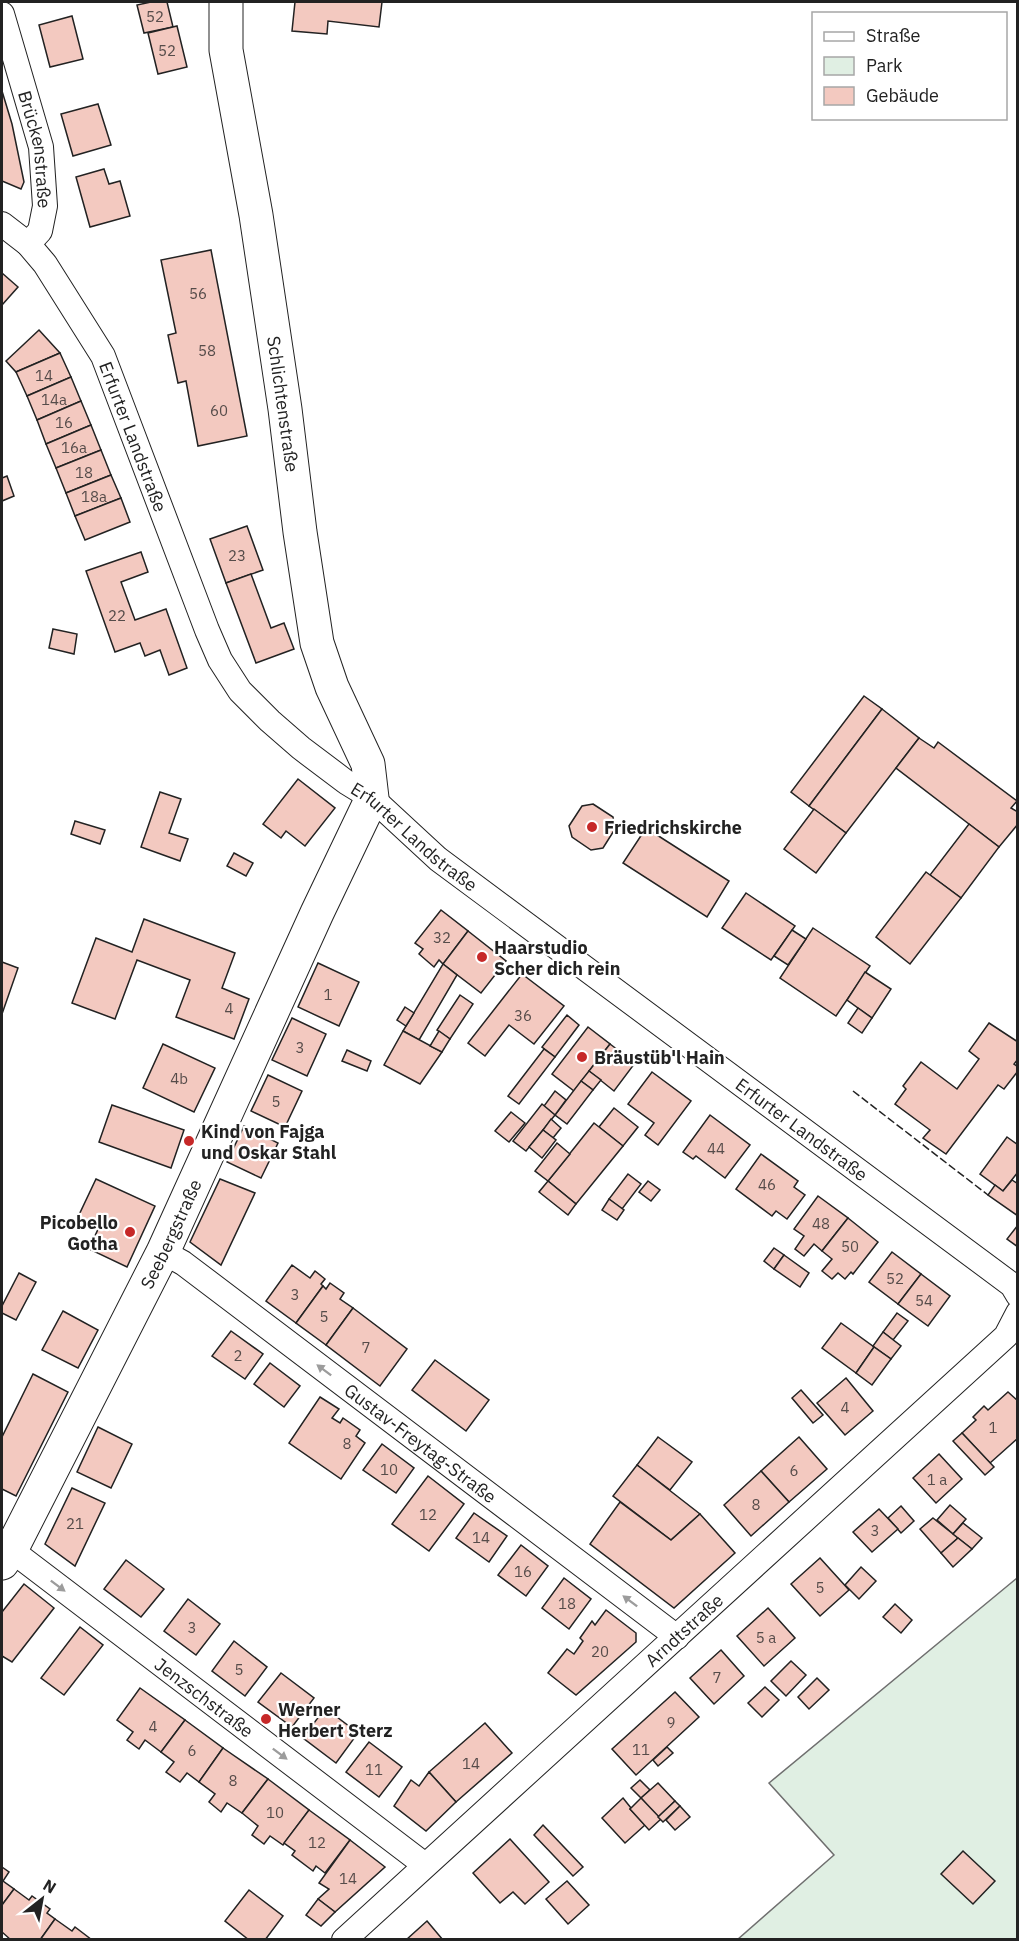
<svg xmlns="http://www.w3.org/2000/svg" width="1019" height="1941" font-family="'IBM Plex Sans',sans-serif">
	<rect width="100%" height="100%" fill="#fff"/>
	<path fill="#e0efe3" stroke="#6f6f6f" stroke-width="1.5" d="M1017,1578v361l-280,1 97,-85 -65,-72z"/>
	<g fill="#f3c9c0" stroke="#222" stroke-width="1.5">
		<path d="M151,2h16l6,25 -29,6 -7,-28z"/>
		<path d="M295,2h87l-3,25 -51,-6 -1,13 -35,-3z"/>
		<path d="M72,16l11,43 -33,8 -11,-42z"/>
		<path d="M177,26l10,41 -29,7 -10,-41z"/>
		<path d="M2,91l10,33 12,58 -3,7 -19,-8z"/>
		<path d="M98,104l13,41 -38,11 -12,-42z"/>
		<path d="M104,169l5,15 11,-3 10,35 -40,11 -14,-50z"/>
		<path d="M211,250l36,186 -49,10 -12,-65 -8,2 -10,-48 8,-2 -15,-73z"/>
		<path d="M2,273l16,14 -16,18z"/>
		<path d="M39,330l21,23 -44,19 -10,-11z"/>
		<path d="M60,353l11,24 -44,19 -11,-24z"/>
		<path d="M71,377l10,24 -44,19 -10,-24z"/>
		<path d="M81,401l10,24 -45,19 -9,-24z"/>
		<path d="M91,425l10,25 -45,18 -10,-24z"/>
		<path d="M101,450l10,25 -45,18 -10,-25z"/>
		<path d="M111,475l10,23 -46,18 -9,-23z"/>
		<path d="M7,476l7,20 -12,5v-23z"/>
		<path d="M121,498l9,24 -45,18 -10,-24z"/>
		<path d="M247,526l16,44 -37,13 -16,-44z"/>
		<path d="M141,552l7,20 -27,10 14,38 31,-11 21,59 -18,7 -9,-25 -15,6 -5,-13 -25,9 -29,-81z"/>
		<path d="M251,574l20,54 13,-5 10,26 -38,14 -30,-80z"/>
		<path d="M53,629l24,5 -3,20 -25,-6z"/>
		<path d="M864,696l18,13 -73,97 -18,-14z"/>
		<path d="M882,709l37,29 -73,95 -37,-27z"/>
		<path d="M919,738l15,10 4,-6 79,59 -6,7 7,4v12l-19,23 -103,-79z"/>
		<path d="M298,779l37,29 -30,38 -19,-15 -5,7 -18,-14z"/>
		<path d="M160,792l21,7 -12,34 19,6 -8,22 -39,-14z"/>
		<path d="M593,804l20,13 2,12 -12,19 -12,2 -19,-13 -3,-11 13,-20z"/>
		<path d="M814,809l32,24 -30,40 -32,-24z"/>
		<path d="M75,821l30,9 -5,14 -29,-10z"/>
		<path d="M969,824l30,23 -38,51 -31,-23z"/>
		<path d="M646,828l83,53 -22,36 -84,-54z"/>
		<path d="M234,853l19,10 -7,13 -19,-10z"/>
		<path d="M926,872l35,26 -51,66 -34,-27z"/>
		<path d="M746,893l49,33 -24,34 -49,-32z"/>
		<path d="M441,910l27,21 -25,33 -4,-4 -5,7 -15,-13 4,-5 -8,-6z"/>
		<path d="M144,919l91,34 -13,35 27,11 -15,40 -58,-22 14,-37 -53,-20 -22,59 -43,-16 24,-65 36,14z"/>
		<path d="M813,928l57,38 -34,50 -56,-38z"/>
		<path d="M792,930l14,9 -18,26 -14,-9z"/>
		<path d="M468,931l38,30 -25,32 -38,-29z"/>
		<path d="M2,962l16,6 -16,46z"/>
		<path d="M318,963l41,19 -20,44 -41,-19z"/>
		<path d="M443,964l14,11 -38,65 -16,-9z"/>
		<path d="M865,972l26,17 -19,29 -25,-18z"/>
		<path d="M522,974l42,32 -30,38 -25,-19 -24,31 -17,-13z"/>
		<path d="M460,995l13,9 -23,35 -13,-9z"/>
		<path d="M405,1007l9,6 -8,13 -9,-6z"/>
		<path d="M858,1008l14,10 -10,15 -14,-10z"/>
		<path d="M567,1015l12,10 -24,32 -13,-10z"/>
		<path d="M292,1018l34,16 -19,42 -35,-16z"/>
		<path d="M989,1023l29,19v17l-4,5 4,3v4l-14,18 -6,-4 -52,69 -23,-16 7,-8 -35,-26 11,-15 -3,-3 18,-24 36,27 22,-30 -10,-8z"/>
		<path d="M588,1027l22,17 -36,47 -22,-17z"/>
		<path d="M403,1031l39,21 -22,32 -36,-19z"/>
		<path d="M439,1031l11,8 -8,13 -12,-6z"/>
		<path d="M163,1044l52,24 -21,44 -51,-24z"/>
		<path d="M610,1044l25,19 -21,28 -25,-20z"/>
		<path d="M544,1049l11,8 -36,47 -11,-8z"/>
		<path d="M347,1050l24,11 -4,10 -25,-10z"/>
		<path d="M589,1071l12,9 -8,10 -12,-9z"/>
		<path d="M652,1072l39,29 -33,44 -13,-10 9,-12 -26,-19z"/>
		<path d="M268,1075l34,16 -17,36 -34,-16z"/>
		<path d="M581,1081l12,9 -26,34 -12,-9z"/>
		<path d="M555,1091l11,9 -11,15 -11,-9z"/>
		<path d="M542,1104l13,11 -29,36 -13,-10z"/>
		<path d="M112,1105l72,25 -13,38 -72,-26z"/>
		<path d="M614,1108l24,19 -15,19 -24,-19z"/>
		<path d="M511,1112l14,11 -16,19 -14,-11z"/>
		<path d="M710,1115l40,30 -25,33 -29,-22 -3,3 -10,-7z"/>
		<path d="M551,1119l10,9 -8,10 -10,-8z"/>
		<path d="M594,1123l29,23 -47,58 -28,-23z"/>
		<path d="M244,1126l34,17 -17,35 -34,-16z"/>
		<path d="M543,1130l13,10 -14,18 -13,-11z"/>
		<path d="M1007,1137l11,8v27l-15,19 -23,-17z"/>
		<path d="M557,1143l13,11 -22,27 -13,-10z"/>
		<path d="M761,1154l37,27 -4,6 11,8 -18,24 -11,-8 -4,5 -36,-27z"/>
		<path d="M628,1174l13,10 -19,25 -13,-10z"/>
		<path d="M96,1179l59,27 -28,61 -38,-18 10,-22 -21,-10z"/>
		<path d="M220,1179l35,14 -34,72 -31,-23z"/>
		<path d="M1012,1180l6,4v32l-30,-21 7,-10 8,6z"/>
		<path d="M548,1181l28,23 -8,11 -29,-23z"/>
		<path d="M648,1181l12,9 -9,11 -12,-9z"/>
		<path d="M818,1196l30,22 -26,33 -8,-7 -10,12 -9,-7 9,-13 -10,-7z"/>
		<path d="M609,1199l15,11 -7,10 -15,-10z"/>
		<path d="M848,1218l30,24 -25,32 -2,-2 -6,7 -7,-6 -6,6 -10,-8 10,-12 -10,-8z"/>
		<path d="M1018,1225v22l-11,-8z"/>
		<path d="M774,1248l10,7 -10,14 -10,-8z"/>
		<path d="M892,1252l29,22 -23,30 -29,-22z"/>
		<path d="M784,1255l25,18 -9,14 -26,-18z"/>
		<path d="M292,1265l18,13 5,-7 10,8 -4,5 2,2 -27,37 -30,-22z"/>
		<path d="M19,1273l17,9 -20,38 -14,-7v-7z"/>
		<path d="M921,1274l29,22 -22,30 -30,-22z"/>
		<path d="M330,1283l14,10 -4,6 13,9 -27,37 -30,-22 27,-37 3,3z"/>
		<path d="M353,1308l54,41 -27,37 -54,-41z"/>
		<path d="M63,1311l35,19 -20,38 -36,-18z"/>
		<path d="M897,1313l11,8 -15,19 -10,-8z"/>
		<path d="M841,1323l33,24 -18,26 -34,-25z"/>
		<path d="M231,1331l32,23 -18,25 -33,-23z"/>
		<path d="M883,1332l18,14 -10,13 -18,-13z"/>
		<path d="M874,1347l17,12 -19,26 -16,-12z"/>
		<path d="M435,1360l54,40 -23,31 -54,-41z"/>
		<path d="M270,1363l30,23 -16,21 -30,-23z"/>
		<path d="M33,1374l35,18 -52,104 -14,-7v-52z"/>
		<path d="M846,1378l27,33 -28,24 -28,-32z"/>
		<path d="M801,1390l22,25 -10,8 -21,-25z"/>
		<path d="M1008,1392l10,9v37l-28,25 -28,-30 14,-13 -3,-3 11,-11 4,4z"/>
		<path d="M320,1397l19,12 -7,9 8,5 3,-5 17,12 -4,6 9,7 -24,36 -52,-36z"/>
		<path d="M98,1427l34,17 -21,44 -34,-16z"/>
		<path d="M962,1433l32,34 -9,8 -32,-34z"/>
		<path d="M658,1437l34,25 -22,28 -33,-25z"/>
		<path d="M799,1437l28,32 -38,33 -28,-31z"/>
		<path d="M382,1444l32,24 -18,25 -33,-23z"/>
		<path d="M939,1454l23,25 -26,24 -23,-25z"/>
		<path d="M637,1465l63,49 -29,26 -58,-44z"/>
		<path d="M761,1471l28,31 -38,34 -27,-31z"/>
		<path d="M428,1476l36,28 -35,47 -37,-27z"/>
		<path d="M72,1488l33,15 -30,63 -30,-22z"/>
		<path d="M620,1502l51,38 29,-26 35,39 -61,55 -84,-64z"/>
		<path d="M950,1505l16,14 -13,15 -16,-14z"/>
		<path d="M901,1506l13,15 -13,12 -13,-15z"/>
		<path d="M879,1509l19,20 -26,23 -19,-20z"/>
		<path d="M474,1513l33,23 -18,26 -33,-24z"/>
		<path d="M933,1518l25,20 -17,15 -21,-24z"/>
		<path d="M963,1523l19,15 -10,11 -19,-15z"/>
		<path d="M958,1538l14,11 -19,18 -12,-14z"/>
		<path d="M521,1545l27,21 -22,30 -28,-21z"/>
		<path d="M820,1558l29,32 -29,26 -29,-32z"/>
		<path d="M126,1560l38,29 -23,28 -37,-28z"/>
		<path d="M861,1567l15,14 -17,18 -14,-14z"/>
		<path d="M564,1578l27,21 -22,30 -27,-21z"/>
		<path d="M24,1584l30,24 -42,54 -10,-6v-44z"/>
		<path d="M188,1599l32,25 -24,31 -32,-24z"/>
		<path d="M895,1604l17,16 -11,13 -18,-16z"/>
		<path d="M768,1608l27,30 -31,28 -27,-30z"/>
		<path d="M606,1610l30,23v9l-60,53 -28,-22 19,-24 7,5 9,-13 -3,-3 12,-17 3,4z"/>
		<path d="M80,1627l23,18 -39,50 -23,-17z"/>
		<path d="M234,1641l33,26 -22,29 -33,-25z"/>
		<path d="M721,1650l23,26 -30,28 -24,-26z"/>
		<path d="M791,1661l15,14 -20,21 -15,-15z"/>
		<path d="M281,1673l33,25 -22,29 -34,-25z"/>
		<path d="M817,1678l12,12 -20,19 -11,-12z"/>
		<path d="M765,1687l14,13 -17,17 -14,-14z"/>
		<path d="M140,1688l45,32 -24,32 -16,-12 -6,9 -12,-9 6,-8 -16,-12z"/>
		<path d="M675,1692l24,25 -63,58 -24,-26z"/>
		<path d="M325,1708l33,25 -22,30 -33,-25z"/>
		<path d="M185,1720l38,28 -24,34 -12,-9 -7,9 -14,-10 8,-10 -13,-10z"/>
		<path d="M485,1723l27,30 -56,49 -27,-30z"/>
		<path d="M369,1742l33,25 -23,30 -33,-25z"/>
		<path d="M667,1747l6,6 -15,13 -5,-6z"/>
		<path d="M223,1748l45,31 -26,34 -15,-10 -6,9 -12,-10 6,-8 -16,-12z"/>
		<path d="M429,1772l27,30 -30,29 -32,-25 17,-26 8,6z"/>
		<path d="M268,1779l41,31 -26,35 -13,-9 -6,8 -12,-9 6,-9 -16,-13z"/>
		<path d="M640,1780l10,10 -9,8 -10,-10z"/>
		<path d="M658,1783l17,18 -17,16 -17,-19z"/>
		<path d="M623,1798l8,10 -1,1 15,16 -20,18 -23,-25z"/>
		<path d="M641,1798l20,21 -12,11 -19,-21z"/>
		<path d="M675,1801l5,5 -17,16 -5,-5z"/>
		<path d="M680,1806l10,11 -15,13 -9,-10z"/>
		<path d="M309,1810l41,30 -25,33 -9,-7 -3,5 -21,-16 3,-4 -11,-8z"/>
		<path d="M543,1825l40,42 -10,9 -39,-41z"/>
		<path d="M510,1839l39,43 -24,22 -12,-12 -13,11 -27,-30z"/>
		<path d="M350,1840l35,27 -50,45 -17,-13 11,-10 -10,-6z"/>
		<path d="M963,1851l32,30 -22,23 -32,-30z"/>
		<path d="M2,1867l7,5 -6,9 11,8 -12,16z"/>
		<path d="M567,1881l22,24 -21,19 -22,-25z"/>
		<path d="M14,1889l15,11 3,-4 18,13 -3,4 8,6 -15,21h-29l-9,-8v-27z"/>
		<path d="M249,1890l34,26 -18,24h-16l-24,-19z"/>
		<path d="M318,1899l17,13 -14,14 -15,-11z"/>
		<path d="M55,1919l17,12 3,-4 17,13h-52z"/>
		<path d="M427,1921l16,19h-37z"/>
	</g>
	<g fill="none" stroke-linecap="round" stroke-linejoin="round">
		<defs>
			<g id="street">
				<path id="s1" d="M2,14l39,133 4,59 -5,25 -12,13"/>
				<path id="s2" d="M2,224l26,20 17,20 58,92 104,274 13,30 20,31 30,30 31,27 45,34 26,16 66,61 574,426 6,10"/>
				<path id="s3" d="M163,1252l20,11 494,374"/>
				<path id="s4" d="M11,1550l414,315"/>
				<path id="s5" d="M344,1940l662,-604 12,-23"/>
			</g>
			<g id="primary">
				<path id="s6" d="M2,1563l9,-13 152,-298 154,-339 55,-115 -4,-34 -36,-77 -15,-44 -17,-111 -15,-123 -29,-194 -30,-165v-48"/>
			</g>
		</defs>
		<use href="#street" stroke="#222" stroke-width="26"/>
		<use href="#primary" stroke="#222" stroke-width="35"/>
		<use href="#street" stroke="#fff" stroke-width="24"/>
		<use href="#primary" stroke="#fff" stroke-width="33"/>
		<g stroke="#222" stroke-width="1.5" stroke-dasharray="8 3" stroke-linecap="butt">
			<path d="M941,2h7"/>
			<path d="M853,1091l135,104"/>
		</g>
	</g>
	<defs><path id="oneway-solid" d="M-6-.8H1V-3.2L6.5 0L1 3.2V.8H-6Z" transform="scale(1.5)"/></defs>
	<g fill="#9c9c9c">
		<use href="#oneway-solid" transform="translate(324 1370) rotate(-143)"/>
		<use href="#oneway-solid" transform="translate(58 1586) rotate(37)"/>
		<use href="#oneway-solid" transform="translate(630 1601) rotate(-143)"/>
		<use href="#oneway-solid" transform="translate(280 1754) rotate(37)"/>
	</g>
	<g fill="#c62828" stroke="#fff" stroke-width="2">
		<circle cx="592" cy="827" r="6"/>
		<circle cx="482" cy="957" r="6"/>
		<circle cx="582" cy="1057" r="6"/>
		<circle cx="189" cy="1141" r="6"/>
		<circle cx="130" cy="1232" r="6"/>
		<circle cx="266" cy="1719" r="6"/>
	</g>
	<g text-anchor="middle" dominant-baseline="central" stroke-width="4.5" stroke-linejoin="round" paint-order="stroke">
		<g font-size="15" fill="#564c4a">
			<text x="155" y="16">52</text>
			<text x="167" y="50">52</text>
			<text x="198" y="293">56</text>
			<text x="207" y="350">58</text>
			<text x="44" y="375">14</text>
			<text x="54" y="399">14a</text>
			<text x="219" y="410">60</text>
			<text x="64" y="422">16</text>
			<text x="74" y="447">16a</text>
			<text x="84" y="472">18</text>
			<text x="94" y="496">18a</text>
			<text x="237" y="555">23</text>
			<text x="117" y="615">22</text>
			<text x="442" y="937">32</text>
			<text x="328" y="994">1</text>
			<text x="229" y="1008">4</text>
			<text x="523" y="1015">36</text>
			<text x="300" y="1047">3</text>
			<text x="179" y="1078">4b</text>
			<text x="276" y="1101">5</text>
			<text x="716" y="1148">44</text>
			<text x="767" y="1184">46</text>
			<text x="821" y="1223">48</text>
			<text x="850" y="1246">50</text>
			<text x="895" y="1278">52</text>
			<text x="295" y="1294">3</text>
			<text x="924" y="1300">54</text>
			<text x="324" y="1316">5</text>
			<text x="366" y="1347">7</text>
			<text x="238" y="1355">2</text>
			<text x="845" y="1407">4</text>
			<text x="993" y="1427">1</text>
			<text x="347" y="1443">8</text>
			<text x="389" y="1469">10</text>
			<text x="794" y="1470">6</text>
			<text x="937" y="1479">1 a</text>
			<text x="756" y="1504">8</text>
			<text x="428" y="1514">12</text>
			<text x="75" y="1523">21</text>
			<text x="875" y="1530">3</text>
			<text x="481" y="1537">14</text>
			<text x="523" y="1571">16</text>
			<text x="820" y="1587">5</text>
			<text x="567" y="1603">18</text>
			<text x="192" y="1627">3</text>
			<text x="766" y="1637">5 a</text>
			<text x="600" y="1651">20</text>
			<text x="239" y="1669">5</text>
			<text x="717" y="1677">7</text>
			<text x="671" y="1722">9</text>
			<text x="153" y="1726">4</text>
			<text x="641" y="1749">11</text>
			<text x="192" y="1750">6</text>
			<text x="471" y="1763">14</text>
			<text x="374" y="1769">11</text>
			<text x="233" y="1780">8</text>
			<text x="275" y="1812">10</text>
			<text x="317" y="1842">12</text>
			<text x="348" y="1878">14</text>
		</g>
		<g font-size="18" fill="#222" stroke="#fff">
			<text stroke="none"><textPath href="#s1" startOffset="140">Brückenstraße</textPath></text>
			<text transform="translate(283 404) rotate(82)">Schlichtenstraße</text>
			<text stroke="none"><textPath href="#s2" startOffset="254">Erfurter Landstraße</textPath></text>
			<text stroke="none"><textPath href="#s2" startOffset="758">Erfurter Landstraße</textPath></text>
			<text stroke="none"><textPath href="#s2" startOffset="1244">Erfurter Landstraße</textPath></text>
			<text stroke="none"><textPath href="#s6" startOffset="370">Seebergstraße</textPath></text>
			<text stroke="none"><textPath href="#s3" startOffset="321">Gustav-Freytag-Straße</textPath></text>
			<text stroke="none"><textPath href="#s5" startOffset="460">Arndtstraße</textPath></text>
			<text stroke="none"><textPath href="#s4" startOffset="243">Jenzschstraße</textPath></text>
		</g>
		<g font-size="18" font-weight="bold" fill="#222" stroke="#fff" text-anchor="start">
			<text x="604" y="827">Friedrichskirche</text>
			<text x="494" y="947">Haarstudio<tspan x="494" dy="21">Scher dich rein</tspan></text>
			<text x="594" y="1057">Bräustüb'l Hain</text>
			<text x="201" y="1131">Kind von Fajga<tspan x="201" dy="21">und Oskar Stahl</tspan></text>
			<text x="118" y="1222" text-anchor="end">Picobello<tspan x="118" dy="21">Gotha</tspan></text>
			<text x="278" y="1709">Werner<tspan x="278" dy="21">Herbert Sterz</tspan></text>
		</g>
	</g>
	<rect width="1019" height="1941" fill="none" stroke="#222222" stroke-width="6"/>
	<rect x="812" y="12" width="195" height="108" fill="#ffffff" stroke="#a7a7a7" stroke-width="1.5"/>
	<rect x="824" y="32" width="30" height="9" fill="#ffffff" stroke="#a7a7a7" stroke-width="1.5"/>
	<text x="866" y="42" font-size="18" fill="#222222">Straße</text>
	<rect x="824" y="57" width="30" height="18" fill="#e0efe3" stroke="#a7a7a7" stroke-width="1.5"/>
	<text x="866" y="72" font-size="18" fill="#222222">Park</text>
	<rect x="824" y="87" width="30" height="18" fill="#f3c9c0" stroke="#a7a7a7" stroke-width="1.5"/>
	<text x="866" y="102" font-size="18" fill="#222222">Gebäude</text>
	<g transform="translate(42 1899) rotate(31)" stroke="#ffffff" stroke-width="4.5" paint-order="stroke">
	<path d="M0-4.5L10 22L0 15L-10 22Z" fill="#222222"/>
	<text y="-9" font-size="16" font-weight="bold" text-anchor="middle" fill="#222222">N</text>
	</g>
</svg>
